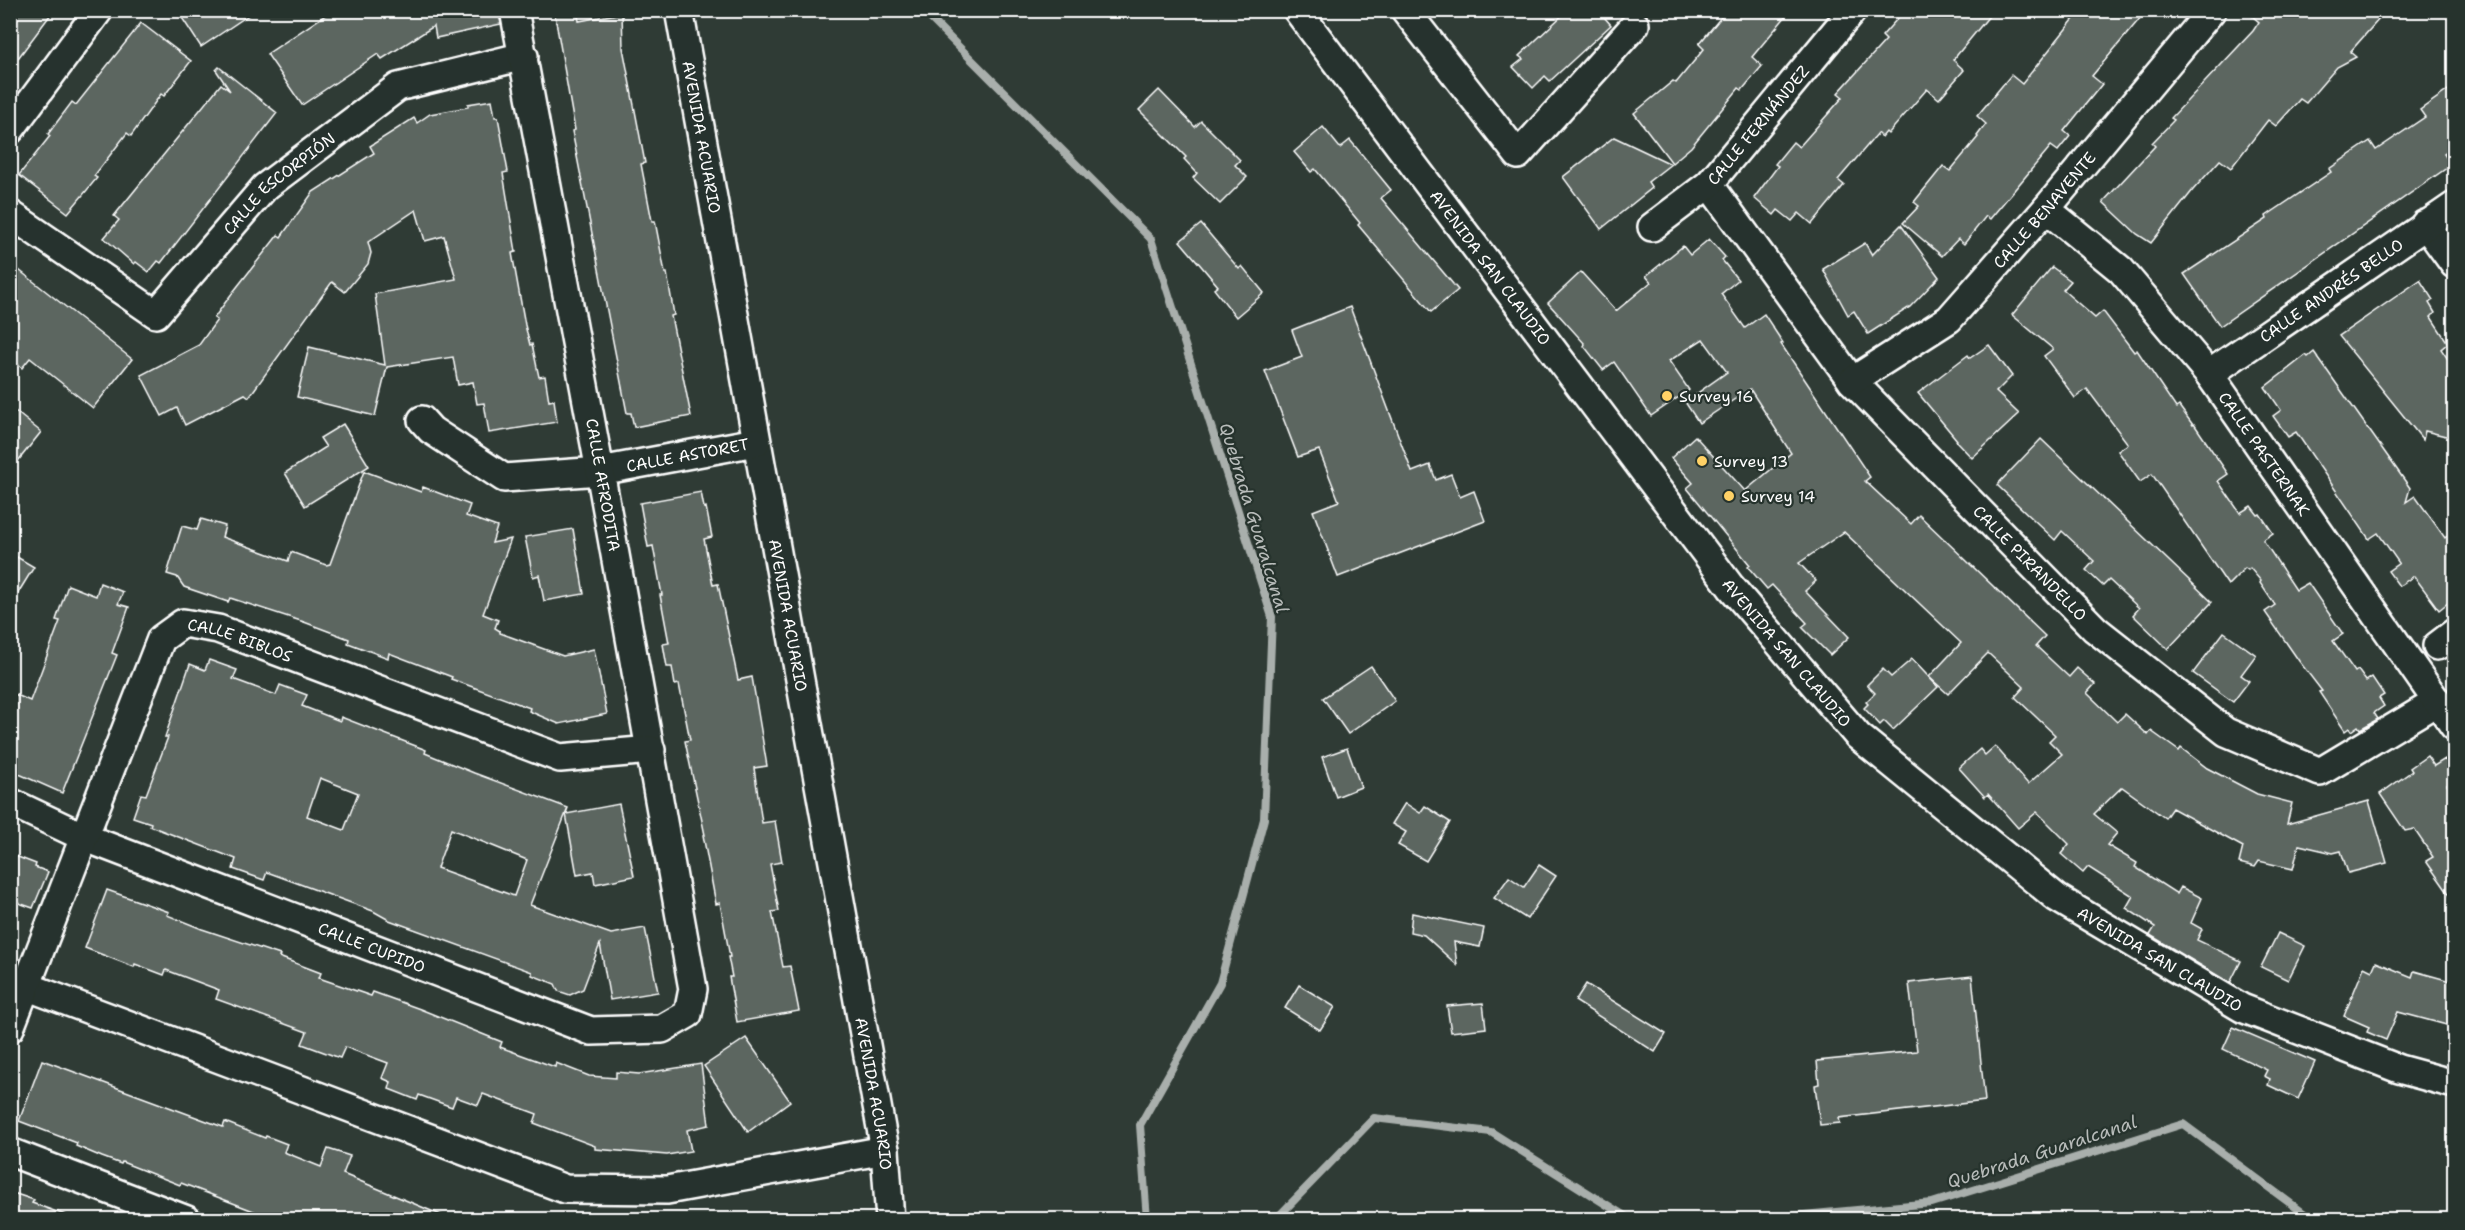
<svg xmlns="http://www.w3.org/2000/svg" width="2465" height="1230" font-family="'Shantell Sans',sans-serif">
	<rect width="100%" height="100%" fill="#2f3b35"/>
	<filter id="ink" filterUnits="userSpaceOnUse"><feTurbulence type="fractalNoise" baseFrequency=".0167" numOctaves="2"/><feDisplacementMap in="SourceGraphic" scale="12" xChannelSelector="R" yChannelSelector="G"/><feConvolveMatrix kernelMatrix="1 2 1 2 8 2 1 2 1" color-interpolation-filters="sRGB"/></filter>
	<g filter="url(#ink)">
		<g fill="none" stroke-linecap="round" stroke-linejoin="round">
			<g stroke="#a9afac" stroke-width="8">
				<path d="M922,10l229,229 121,378 -8,202 -44,164 -80,142 7,95"/>
				<path d="M1275,1220l99,-102 117,14 140,88"/>
				<path d="M1749,1220l183,-17 251,-79 130,96"/>
			</g>
		</g>
		<g fill="#5b6661" stroke="#fff" stroke-width="1.5" fill-rule="evenodd">
			<path d="M10,10h44l-44,59z"/>
			<path d="M177,10h79l-55,37z"/>
			<path d="M333,10h166l2,14 -65,14 -2,-12 -52,33 -4,-5 -76,51 -35,-51z"/>
			<path d="M554,10h23l2,11 43,-8 1,35 22,115 -4,1 11,57h3l10,52h2l7,42 -3,1 20,100 -57,11 -3,-14h-4l-55,-282 3,-1z"/>
			<path d="M1568,10h30l13,15 -61,56 -5,-5 -12,12 -20,-21 10,-8 -4,-3z"/>
			<path d="M1727,10h64l-39,47 10,9 -20,24 -3,-2 -48,59 -19,16 -38,-50 39,-32 3,2 28,-34 -5,-5z"/>
			<path d="M1905,10h89l-41,50 11,10 -25,29 -12,-10 -39,45 -2,-2 -4,5 -4,-4 -40,47 6,5 -32,39 -13,-11 -7,8 -14,-11 -4,5 -20,-17 24,-32 -3,-2 18,-22 6,5 44,-50 -5,-4 48,-53 -4,-4z"/>
			<path d="M2081,10h66l-55,66 10,8 -38,47 6,5 -12,15 -7,-5 -61,73 -4,-3 -22,28 -6,-5 -16,17 -39,-33 16,-17 -5,-4 29,-36 7,5 28,-34 -1,-1 9,-12 -9,-8 34,-41 11,9z"/>
			<path d="M2245,10h142l-37,42 6,5 -19,10 -31,36 -6,-4 -24,27 -8,-6 -37,48 -11,-8 -27,30 -42,53 -14,-9 -34,-32 52,-56 -3,-3 22,-23 -3,-2 82,-87 6,-9z"/>
			<path d="M141,23l50,38 -27,35 -3,-2 -30,42 -4,-3 -33,43 3,2 -29,35 -49,-38 31,-39 -2,-2 24,-32 4,3z"/>
			<path d="M219,67l58,46 -116,150 -3,-2 -9,11 -13,-10 -2,2 -30,-26 15,-18 -5,-4 107,-132 9,7 -14,-21z"/>
			<path d="M2454,86v61l-10,7 7,11 -231,161 -36,-52 83,-55 -1,-3 65,-44 -2,-3 41,-28 6,9 49,-33 -5,-7z"/>
			<path d="M1159,90l36,37 6,-6 39,39 -5,5 12,12 -27,27 -27,-26 4,-5 -13,-14 2,-2 -47,-47z"/>
			<path d="M492,100l3,17h3l10,55 -5,1 13,79 -4,1 13,72 5,20 2,-1 7,33 6,-1 4,25 5,-1 3,22 -68,11 -5,-30 -7,1 -4,-22 -15,3 -5,-28 -66,10 -12,49 -78,-19 12,-50 76,18 -10,-71 81,-15 -12,-43 -19,5 -9,-31 -48,32 3,11 -3,11 -23,28 -13,-10 -83,115 -4,-3 -60,31 -8,-17 -15,8 -21,-41 58,-30 18,-25 -3,-2 16,-22 48,-61 3,2 32,-45 61,-39 -4,-7 44,-28 3,5 13,-9 38,-7v-3z"/>
			<path d="M1323,127l17,21 10,-8 41,50 -10,8 77,92 -27,22 -73,-87 2,-2 -45,-54 -4,3 -17,-20z"/>
			<path d="M1614,137l57,27 -23,18 4,6 -51,41 -38,-52z"/>
			<path d="M1201,224l38,45 3,-3 22,27 -28,24 -22,-28 4,-3 -38,-45z"/>
			<path d="M1901,225l38,52 -29,30 -42,27 -14,-23 -6,4 -25,-46 42,-26 7,12z"/>
			<path d="M1709,239l16,18 -3,3 16,20 -17,14 24,34 19,-14 19,29 -2,1 89,133 -5,4 46,43 8,-9 26,25 100,96 -9,10 33,31 8,-9 18,16 -8,9 30,29 8,-8 23,21 3,-4 28,20 2,-3 26,20 50,26 35,9 -5,21 82,-23 18,62 -39,10 -7,-22 -8,2 -34,-8 -6,24 -34,-8 -4,6 -16,-4 4,-16 -71,-39 -7,10 -43,-31 -28,27 23,19 -10,12 30,18 -2,4 42,27 4,-7 21,11 -11,25 11,6 -5,11 44,21 -11,22 -80,-48 5,-8 -29,-19 7,-12 -45,-29 -5,6 -22,-19 8,-10 -32,-32 -19,16 -30,-34 -3,3 -26,-29 21,-19 5,6 10,-9 33,38 34,-30 -13,-13 6,-6 -40,-38 9,-10 -36,-34 -40,41 -19,-17 32,-34 -117,-111 -45,31 17,18 -11,10 44,46 -19,18 -28,-28 5,-4 -35,-38 -5,4 -19,-22 2,-2 -63,-77 6,-5 -22,-25 24,-22 50,55 46,-38 -41,-64 -51,34 -14,-21 42,-30 -24,-33 -34,22 20,29 -38,26 -37,-54 -11,8 -19,-24 1,-2 -37,-41 33,-31 35,39 35,-29 -5,-6 37,-30 7,9z"/>
			<path d="M10,263l122,96 -39,49 -63,-50 -8,10 -12,-10z"/>
			<path d="M2052,267l19,14 -8,9 32,28 8,-7 31,41 3,-2 39,58 3,-2 14,19 1,-1 34,50 -10,7 22,32 11,-7 7,9 2,-1 13,19 -10,7 33,50 12,-7 35,51 -10,7 22,31 3,-2 8,11 6,-4 12,18 -5,3 5,8 -10,7 4,6 -18,10 -2,-3 -7,5 -2,-3 -4,3 -26,-39 3,-1 -23,-30 -34,-49 10,-7 -15,-22 1,-2 -11,-13 -2,2 -3,-2 -17,17 -76,-111 -12,8 -22,-31 10,-7 -41,-55 -12,9 -31,-42 9,-7 -41,-34z"/>
			<path d="M2420,280l13,20 -4,3 6,10 -4,4 17,26 -7,6 13,19v70l-29,-7 -2,9 -84,-104z"/>
			<path d="M1350,307l62,165 18,-7 6,15 15,-6 9,23 14,-6 11,30 -147,56 -25,-66 26,-10 -20,-51 -21,7 -33,-86 37,-14 -10,-27z"/>
			<path d="M1989,345l23,31 -16,16 23,22 -47,44 -16,-17 1,-1 -39,-47 50,-38 2,3z"/>
			<path d="M2314,352l96,136 -4,14 9,-6 30,42 9,-8v68l-15,12 -25,-34 -15,10 -11,-15 11,-8 -21,-30 -9,6 -73,-107 -8,5 -15,-21 8,-6 -16,-23 41,-32 2,2z"/>
			<path d="M10,407l31,25 -31,39z"/>
			<path d="M343,424l26,42 -64,40 -20,-33 41,-26 -6,-9z"/>
			<path d="M2041,439l171,163 -44,47 -35,-34 6,-7 -30,-28 -6,6 -17,-16 8,-9 -32,-30 -7,9 -58,-55z"/>
			<path d="M364,471l57,21 2,-5 47,18 -4,11 31,11 -5,16 19,-4 -28,75 15,6 -3,8 5,3v2l63,23 31,-7 13,65 -48,10 -30,-13 1,-3 -79,-29 1,-2 -63,-24 -1,5 -40,-15 1,-4 -45,-17 -74,-24 -2,4 -44,-15 -7,-10 -10,-3 15,-48 15,4 4,-11 24,7 -3,11 66,24 3,-9 35,13 4,-1z"/>
			<path d="M701,492l3,16 2,-1 6,30 -8,2 9,46 5,-1 20,96 14,-3 15,89 -13,2 8,55 13,-2 7,41 -12,2 9,47 -7,1 11,55 7,-1 9,45 -62,11 -8,-45h3l-4,-20h2l-10,-54 -4,1 -13,-69h2l-20,-94 5,-1 -11,-56 -4,1 -3,-18h-5l-4,-23 6,-1 -9,-48h2l-9,-49 -5,1 -8,-44z"/>
			<path d="M573,529l11,65 -40,7 -5,-26 -6,2 -8,-40z"/>
			<path d="M10,553l24,14 -24,39z"/>
			<path d="M100,583l23,9 -5,12 11,3 -17,46 5,2 -55,138 -52,-23v-78l20,9 30,-80 -4,-1 12,-35 28,11z"/>
			<path d="M2224,632l32,23 -15,20 8,6 -16,21 -40,-29z"/>
			<path d="M1912,659l26,28 -45,43 -9,-9 -4,4 -16,-17 4,-4 -2,-2 9,-9 -8,-8 16,-16 8,8z"/>
			<path d="M209,660l28,10 -4,9 43,16 4,-10 27,10 -5,11 38,15 1,-4 80,31 5,2 -1,3 49,20 94,35 -38,97 81,29 34,-6 13,64 -48,8 -10,-56 -17,45 -13,6 -12,-4 -3,-7 -23,-9v-3l-143,-52 -16,-9 -106,-39 -3,8 -31,-11 3,-10 -86,-33 1,-3 -18,-6 8,-23 5,1 22,-58h-3l25,-73 15,6zM320,778l38,15 -14,37 -37,-14zM451,829l76,31 -13,36 -77,-28z"/>
			<path d="M1371,666l24,35 -47,33 -25,-36z"/>
			<path d="M1347,748l14,39 -25,10 -14,-40z"/>
			<path d="M2427,756l7,10 11,-7 9,13v8l-7,5 7,11v105l-28,-40 7,-4 -19,-28 -9,2 -25,-37 32,-23 -2,-3z"/>
			<path d="M1405,803l15,10 5,-7 25,16 -24,39 -28,-16 8,-13 -14,-8z"/>
			<path d="M619,804l15,72 -39,8 -2,-12 -16,3 -11,-61z"/>
			<path d="M10,854l26,10 -1,3 13,5 -15,36 -23,-8z"/>
			<path d="M1539,865l17,11 -29,43 -33,-21 15,-21 15,10z"/>
			<path d="M107,890l62,22 -2,3 35,14 78,26 -1,2 42,16 -2,5 52,18 2,-4 47,17 82,33 -2,5 55,20 1,-4 33,13 27,2v-6l23,2 62,-10 8,61 -22,5 4,21 -24,4 -72,-6v-3l-61,-23 3,-9 -54,-20 -5,11 -22,-8 -4,10 -33,-12 -2,5 -28,-11 2,-7 -9,-4 6,-15 -43,-16 -5,11 -38,-14 5,-12 -91,-33 3,-9 -53,-20 -2,5 -29,-11 -1,3 -49,-19z"/>
			<path d="M1412,913l72,15 -4,19 -26,-5 3,23 -33,-30 -14,-3z"/>
			<path d="M2278,933l27,13 -17,34 -27,-13z"/>
			<path d="M2376,962l36,15 2,-6 40,11v45l-56,-15 -12,28 -19,-8 2,-5 -25,-11 20,-49 8,4z"/>
			<path d="M1972,976l13,125 -146,17 1,5 -20,2 -5,-40 4,-1 -2,-23 100,-10 -8,-68z"/>
			<path d="M1586,984l80,50 -11,18 -80,-51z"/>
			<path d="M1299,985l36,22 -15,23 -35,-22z"/>
			<path d="M1483,1003l3,25 -35,4 -4,-26z"/>
			<path d="M2233,1027l82,35 -17,37 -30,-14 2,-6 -6,-3 3,-6 -44,-21z"/>
			<path d="M746,1038l44,63 -42,31 -44,-66z"/>
			<path d="M42,1060l181,67 2,-5 40,16 1,-2 21,8 -3,8 37,15 7,-18 22,7 -7,18 110,46h-176l-96,-37 -1,2 -58,-23 -1,2 -19,-7 -26,-11 1,-3 -58,-22z"/>
			<path d="M10,1192l24,8 -2,3 39,14 -1,3h-60z"/>
		</g>
		<g fill="none" stroke-linecap="round" stroke-linejoin="round">
			<defs>
				<g id="minor">
					<path id="s1" d="M679,10l206,1140 5,70"/>
					<path id="s2" d="M1297,10l434,577 127,149 199,162 185,110 157,61 55,15"/>
					<path d="M1405,10l113,145 117,-130"/>
					<path d="M10,130l89,-120"/>
					<path id="s3" d="M1709,184l143,197 243,248 131,103 94,40 118,-71"/>
					<path id="s4" d="M2046,209l75,61 88,104 245,352"/>
					<path id="s5" d="M10,214l146,100 109,-127 133,-100 126,-31"/>
					<path d="M2425,224l29,40"/>
					<path id="s6" d="M1652,227l57,-43 144,-174"/>
					<path id="s7" d="M2209,374l245,-168"/>
					<path id="s8" d="M1852,381l97,-62 97,-110 166,-199"/>
					<path id="s9" d="M422,420l9,10 73,48 96,-7 156,-29"/>
					<path d="M2437,646l17,-13"/>
					<path id="s10" d="M10,802l76,36 505,193 71,-2 26,-15 5,-25 -93,-518 -86,-461"/>
					<path d="M10,980l555,209 102,1 218,-40"/>
					<path id="s11" d="M10,1028l151,-389 22,-16 35,6 342,129 91,-8"/>
					<path d="M10,1152l177,68"/>
				</g>
			</defs>
			<use href="#minor" stroke="#fff" stroke-width="32"/>
			<use href="#minor" stroke="#26332d" stroke-width="27"/>
		</g>
	</g>
	<g fill="#ffd166" stroke="#26332d" stroke-width="2">
		<circle cx="1667" cy="396" r="6"/>
		<circle cx="1702" cy="461" r="6"/>
		<circle cx="1729" cy="496" r="6"/>
	</g>
	<g text-anchor="middle" dominant-baseline="central" stroke-width="4.5" stroke-linejoin="round" paint-order="stroke">
		<g font-size="16" fill="#fff" stroke="#26332d">
			<text stroke="none"><textPath href="#s6" startOffset="148">CALLE FERNÁNDEZ</textPath></text>
			<text stroke="none"><textPath href="#s1" startOffset="129">AVENIDA ACUARIO</textPath></text>
			<text stroke="none"><textPath href="#s5" startOffset="357">CALLE ESCORPIÓN</textPath></text>
			<text stroke="none"><textPath href="#s8" startOffset="260">CALLE BENAVENTE</textPath></text>
			<text stroke="none"><textPath href="#s2" startOffset="322">AVENIDA SAN CLAUDIO</textPath></text>
			<text stroke="none"><textPath href="#s7" startOffset="148">CALLE ANDRÉS BELLO</textPath></text>
			<text stroke="none"><textPath href="#s4" startOffset="330">CALLE PASTERNAK</textPath></text>
			<text stroke="none"><textPath href="#s9" startOffset="286">CALLE ASTORET</textPath></text>
			<text transform="translate(603 485) rotate(80)">CALLE AFRODITA</text>
			<text stroke="none"><textPath href="#s3" startOffset="498">CALLE PIRANDELLO</textPath></text>
			<text stroke="none"><textPath href="#s1" startOffset="615">AVENIDA ACUARIO</textPath></text>
			<text stroke="none"><textPath href="#s11" startOffset="504">CALLE BIBLOS</textPath></text>
			<text stroke="none"><textPath href="#s2" startOffset="808">AVENIDA SAN CLAUDIO</textPath></text>
			<text stroke="none"><textPath href="#s10" startOffset="390">CALLE CUPIDO</textPath></text>
			<text stroke="none"><textPath href="#s2" startOffset="1294">AVENIDA SAN CLAUDIO</textPath></text>
			<text stroke="none"><textPath href="#s1" startOffset="1101">AVENIDA ACUARIO</textPath></text>
		</g>
		<g font-size="16" fill="#fff" stroke="#26332d" text-anchor="start">
			<text x="1679" y="396">Survey 16</text>
			<text x="1714" y="461">Survey 13</text>
			<text x="1741" y="496">Survey 14</text>
		</g>
		<g font-size="18" font-style="italic" fill="#b8bcba" stroke="#26332d">
			<text transform="translate(1254 518) rotate(73)">Quebrada Guaralcanal</text>
			<text transform="translate(2042 1152) rotate(-18)">Quebrada Guaralcanal</text>
		</g>
	</g>
	<rect width="2465" height="1230" fill="none" stroke="#26332d" stroke-width="36"/>
	<rect x="18" y="18" width="2429" height="1194" fill="none" stroke="#fff" stroke-width="2" filter="url(#ink)"/>
</svg>
